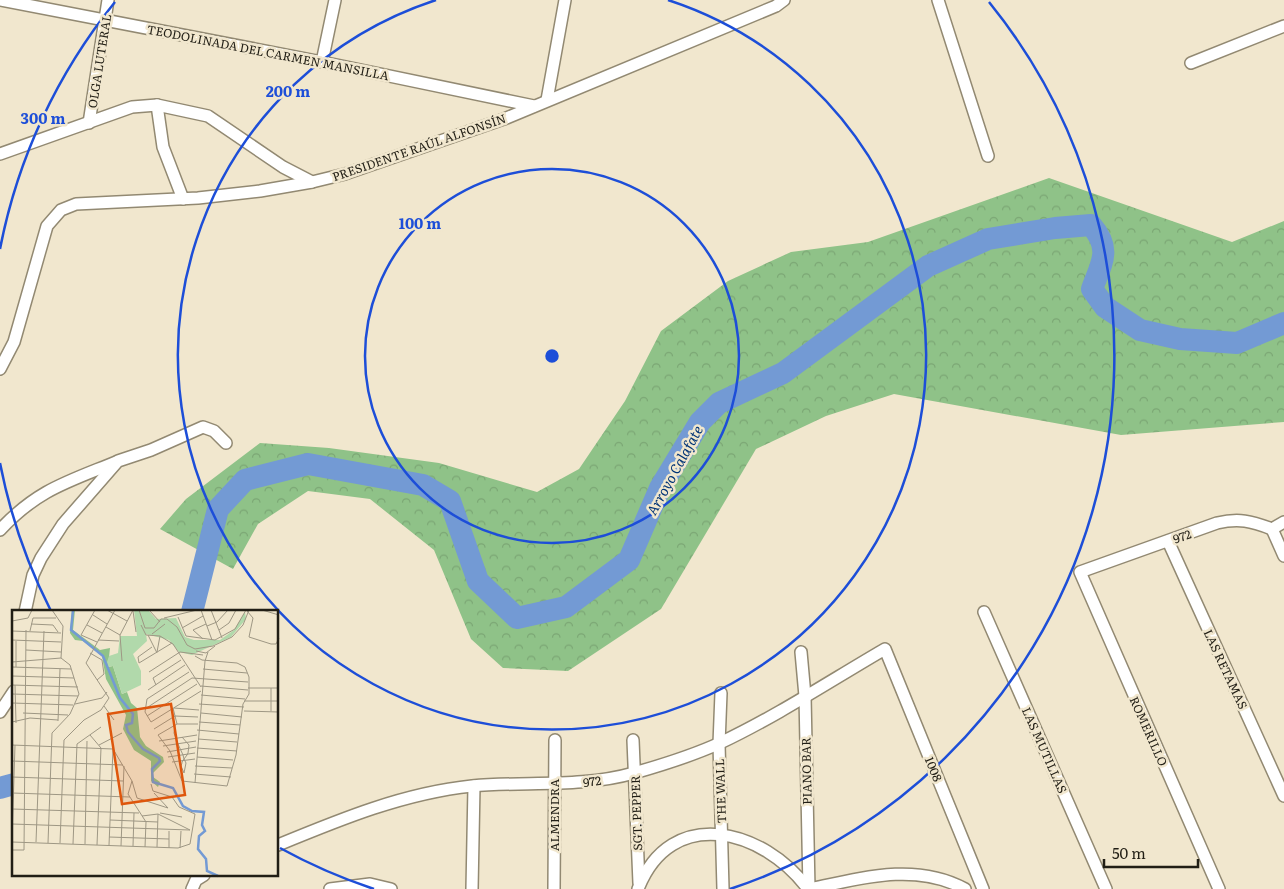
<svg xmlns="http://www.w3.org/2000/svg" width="1284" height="889" font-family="Literata,serif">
	<defs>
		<pattern id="forest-crowns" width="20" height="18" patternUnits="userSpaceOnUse" patternTransform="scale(1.25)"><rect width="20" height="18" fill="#8fc288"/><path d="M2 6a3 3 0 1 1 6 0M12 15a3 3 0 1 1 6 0" fill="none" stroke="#7ba674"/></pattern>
	</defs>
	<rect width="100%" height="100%" fill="#f1e7ce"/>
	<path fill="url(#forest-crowns)" d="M1049,178l183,64 52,-21v201l-163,13 -227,-41 -68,22 -70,33 -95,160 -93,62 -65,-3 -32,-29 -37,-89 -64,-51 -62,-8 -50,33 -25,45 -73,-40 26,-30 74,-56 69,5 110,15 98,29 42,-23 46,-68 36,-70 67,-50 63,-29 77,-10z"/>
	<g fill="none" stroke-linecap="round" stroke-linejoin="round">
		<g stroke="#739ad4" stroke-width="22">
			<path d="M192,612l26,-103 27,-29 63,-16 115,21 27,16 28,80 39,37 49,-11 63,-47 31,-72 40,-66 19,-19 64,-30 145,-107 60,-27 67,-11 36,-3c21,24 11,37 1,64l13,18 35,23 40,9 57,4 47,-20"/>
			<path d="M0,788l14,-4"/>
		</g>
		<defs>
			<g id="minor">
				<path d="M1,0l321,62 212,44"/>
				<path d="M938,0l50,156"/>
				<path d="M322,62l13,-62"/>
				<path d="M1191,63l93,-37"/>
				<path d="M547,100l18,-100"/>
				<path d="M157,105l6,42 20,52"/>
				<path d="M89,123l19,-123"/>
				<path d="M0,154l132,-47 25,-2 51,11 75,51 29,15 33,-8 159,-55 272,-113 8,-6"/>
				<path d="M0,369l14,-27 33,-116 14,-16 15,-6 122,-6 62,-7 52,-9"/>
				<path d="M1272,529l12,27"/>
				<path d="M1272,529l12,-7"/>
				<path d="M0,530c37,-40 67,-48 116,-68"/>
				<path d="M1168,541l116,255"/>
				<path d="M25,612l8,-37 8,-17 22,-34 55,-63 33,-11 52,-23 11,4 12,12"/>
				<path d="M984,612l122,277"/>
				<path d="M801,652l4,44 4,193"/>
				<path d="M721,693l-2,51 4,145"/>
				<path d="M0,712l14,-21"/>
				<path d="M633,740l6,143"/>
				<path d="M278,845c63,-26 126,-52 194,-59 55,-5 109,2 162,-13 28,-8 60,-18 86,-30 57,-27 110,-62 165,-94l98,240"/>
				<path d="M192,889l4,-9 8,-5"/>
				<path d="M330,889l40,-5 21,5"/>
				<path d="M472,889l2,-103"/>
				<path d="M554,889l1,-149"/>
				<path d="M638,889c33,-85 126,-60 170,0"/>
				<path d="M810,889c51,-11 106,-27 155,0"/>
				<path d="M1219,889l-139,-317 137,-49c22,-5 34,-2 55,6"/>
			</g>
		</defs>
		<use href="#minor" stroke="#928972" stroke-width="14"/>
		<use href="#minor" stroke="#fff" stroke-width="11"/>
	</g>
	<g fill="none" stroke="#1d4ed8" stroke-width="2.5">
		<circle cx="552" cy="356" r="187"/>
		<path d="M668 0A374 374 0 1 1 436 0"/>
		<path d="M374 889A562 562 0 0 1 280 848M51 611A562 562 0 0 1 0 463M0 249A562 562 0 0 1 115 2M989 2A562 562 0 0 1 730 889"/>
	</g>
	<g text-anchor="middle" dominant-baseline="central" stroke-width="5" stroke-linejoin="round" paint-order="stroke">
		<g font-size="12" fill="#211e15" stroke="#f1e7ce">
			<text transform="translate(268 52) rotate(11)">TEODOLINADA DEL CARMEN MANSILLA</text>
			<text transform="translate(99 61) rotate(-81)">OLGA LUTERAL</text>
			<text transform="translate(419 147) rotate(-19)">PRESIDENTE RAÚL ALFONSÍN</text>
			<text transform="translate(1182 536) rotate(-20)">972</text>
			<text transform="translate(1226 669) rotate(65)">LAS RETAMAS</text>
			<text transform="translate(1149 731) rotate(66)">ROMERILLO</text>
			<text transform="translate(1045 750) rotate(66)">LAS MUTILLAS</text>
			<text transform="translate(934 769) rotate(68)">1008</text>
			<text transform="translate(806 771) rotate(-91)">PIANO BAR</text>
			<text transform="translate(592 781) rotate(-8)">972</text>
			<text transform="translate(720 791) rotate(-92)">THE WALL</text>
			<text transform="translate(636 813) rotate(-92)">SGT. PEPPER</text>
			<text transform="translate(554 815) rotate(-90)">ALMENDRA</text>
		</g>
		<g font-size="14" font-style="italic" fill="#003376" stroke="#f1e7ce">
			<text transform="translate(674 470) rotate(-61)">Arroyo Calafate</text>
		</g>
	</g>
	<g transform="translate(12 610)">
		<rect width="266" height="266" fill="#f1e7ce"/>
		<path d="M60,0h3l-2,20 27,20 10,-2 -2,19 5,-1 9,28 5,-2 4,11 6,5 3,29 6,9 17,11 1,5 -11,11v4l7,5 -2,5 -7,-6v-20l-17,-11 -11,-21 3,-14 -20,-36 -4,-23 -19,-15 -8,-1 -5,-7z" fill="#8fc288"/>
		<path d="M122,0h14l8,9 20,-1 9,19 9,3h26l14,-10 11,-18 1,7 -15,18 -39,18 -13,-3 -10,-12 -23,-6 1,7 -14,13 8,17v14l-19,9 -9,-28 -5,1 -1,-5 2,-6 9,-3 2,-17h17z" fill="#b1d9ab"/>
		<path fill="none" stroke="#739ad4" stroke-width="2.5" d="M61,0l-2,20 32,26 17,42 13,16 -1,9 -6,2 2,7 15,17 16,9 1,3 -8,8 1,13 20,6 10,18 9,5 12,1 -2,13 3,6 -6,5 -1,13 8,10 1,12 11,5"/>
		<path fill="none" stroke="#9e9784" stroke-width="1" d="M40,0l11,16 -2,32M83,0l-14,25 16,7M95,0l20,11M127,0l6,18h9l7,-9h6l10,8 10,18 8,4 18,-3 19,-9 11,-12 6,-15M137,0l11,12M189,0l11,30M199,0l11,28M250,0l17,5M121,1l3,21M235,1l6,7 -4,19 22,7h5l3,-6M81,5l14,9M166,7l8,19 29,4 20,-11 11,-19M152,8l33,-8M0,11l16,-3 4,-8M19,14l22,1 5,7M75,15l15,8M129,15l5,10 14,1 13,8 28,43M195,16l10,-4 11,-12M94,17l14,8M170,18l21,-12M207,20l10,-7 7,-13M0,21l49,2M18,21l3,-13h23M140,24l13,-10M136,25l9,18M191,29l-10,-9 13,-6M0,30l49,2M86,30l21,1M140,37l-14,10 1,6 33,-20M14,40l35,2M184,41l10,2 9,-7M145,42l3,-16M78,43l12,7 2,14 -7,6M183,46l7,4 35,3 8,4 4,10v17l-6,10 -7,51 -9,31 -45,-5 -12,-30 -12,-16 19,-11h21M110,51l-2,-26 13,-25M0,52l49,-4M0,57l59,2M4,57v-26M191,59l44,4M137,62l31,-20 23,3M177,62l-42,27 -2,13 6,10 50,-31M0,66l62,2M0,75l66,2M3,75l1,38M144,75l-3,-7 28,-18M189,76l47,4M236,78h31M259,78v23M136,80l37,-25M0,84l66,2M189,85l44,4M232,91h35M0,93l61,2M63,94l27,-6 5,-6M187,94l45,3M92,96l10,14M161,98l4,16M162,98l25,2M133,99l47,-31 56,4M232,101l35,1M11,103l45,2M189,103l41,4M135,106l50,-32M46,111l2,-52M0,112l18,-4 28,2M187,112l41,3M163,115l-1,8 4,11 5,11 1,4 2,4 -2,10 -3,-7 1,-3v-1l2,-3 3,-4 1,-2 1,-8 -7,-8M142,119l21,-13 23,1M185,120l42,4M78,125l11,13 -4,97M186,129l39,3M147,131l38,-6M65,134l24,-17M0,135l101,4M87,135l23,-12M151,136l33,-5M185,138l40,3M101,139l19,32 -4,13 18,28M155,142l29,-5M156,147l27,-4M185,147l36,3M0,151l111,4M160,152l23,-3M183,156l37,2M182,164l37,3M0,167l111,4M120,171l5,17 31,10 -14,-15M183,173l10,-122 3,-9M0,183l118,4M0,199l127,4M148,203l22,4M146,204l32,16M130,206l16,-2M98,210l48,2M0,214l178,6M97,227l60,2M0,230l3,-95M0,232l166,6 12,-4 5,-30 -16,-7 -7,-10 -19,-6 -2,-7M24,232l8,-211M36,233l4,-110 18,-19 9,-20 -9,-29 -9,-7M48,233l4,-103 20,-20 17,-10 8,-12 -23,-35 29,-53M61,234l4,-100M73,234l2,-103M97,235l4,-96M109,236l3,-80M121,236l1,-33M133,237l1,-25M145,237l1,-33M157,238v-17M168,238l1,-17M0,240h12l2,-220"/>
		<path fill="#de560c" fill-opacity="0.15" stroke="#de560c" stroke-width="2.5" d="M159,94l14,91 -63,9 -14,-90z"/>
		<rect width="266" height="266" fill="none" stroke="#211e15" stroke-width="2.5"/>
	</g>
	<circle cx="552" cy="356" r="8" fill="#1d4ed8" stroke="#f1e7ce" stroke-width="2.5"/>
	<g font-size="15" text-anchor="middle" font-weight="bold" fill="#1d4ed8" stroke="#f1e7ce" stroke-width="5" stroke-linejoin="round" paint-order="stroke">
		<text x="288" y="97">200 m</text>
		<text x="43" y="124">300 m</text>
		<text x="420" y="229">100 m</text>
	</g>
	<path d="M1104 859v8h94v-8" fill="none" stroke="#211e15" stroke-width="2.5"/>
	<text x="1112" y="859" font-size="15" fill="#211e15" stroke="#f1e7ce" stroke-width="4" paint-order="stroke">50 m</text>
</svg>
